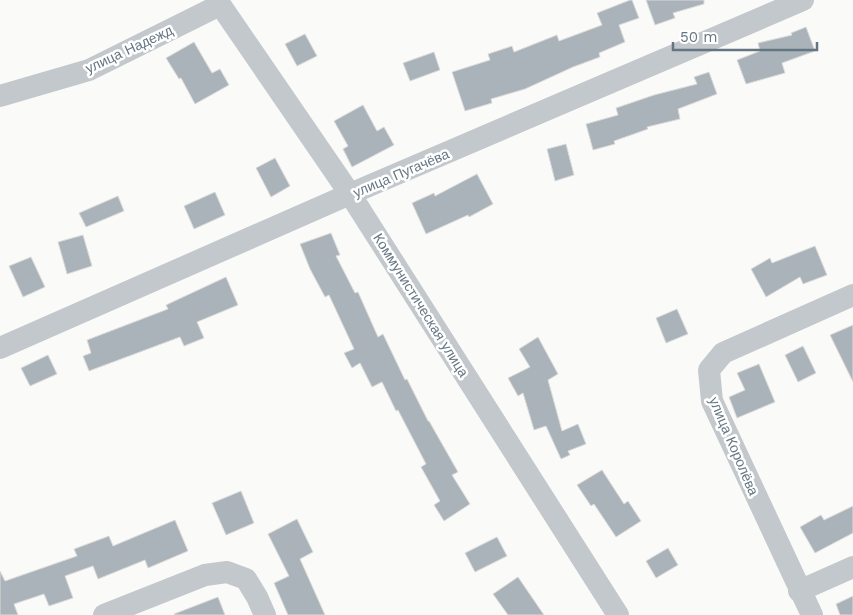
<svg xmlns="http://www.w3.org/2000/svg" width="853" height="615" font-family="'Work Sans',sans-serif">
	<rect width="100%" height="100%" fill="#fafaf8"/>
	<g fill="#aab3b9" stroke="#dcdcda">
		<path d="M630,0h2l7,18 -20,7 6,17 -26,11 1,4 -27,10 -48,22 -34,10 1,4 -27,8 -13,-39 38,-12 -2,-6 24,-8 2,6 43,-17 2,6 43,-16 -5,-12z"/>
		<path d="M646,0h58v4l-31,9 2,5 -20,7z"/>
		<path d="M806,27l9,24 -33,12 3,10 -39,11 -9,-24 23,-9 -2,-8 34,-8 -1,-2z"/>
		<path d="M305,34l12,22 -20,10 -12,-22z"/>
		<path d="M194,42l18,31 8,-4 9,16 -34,19 -14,-26 -2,1 -13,-21z"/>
		<path d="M434,52l6,18 -30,11 -7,-18z"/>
		<path d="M709,72l8,22 -39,15 2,10 -33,8 1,2 -34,12 1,3 -22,6 -7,-26 32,-9 -2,-7 38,-13 43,-11 -3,-7z"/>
		<path d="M363,105l14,26 7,-4 10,18 -42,22 -9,-18 5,-3 -14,-25z"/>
		<path d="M566,144l8,31 -19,6 -8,-32z"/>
		<path d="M275,158l15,28 -19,11 -15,-29z"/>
		<path d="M477,174l16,30 -24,13 -1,-2 -42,19 -14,-31 22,-10 1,3z"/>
		<path d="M215,192l10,23 -31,14 -10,-23z"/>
		<path d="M118,196l6,15 -38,16 -7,-14z"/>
		<path d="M331,233l9,22 -4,1 19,37 3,-1 20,45 5,-3 22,46 2,-1 21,42h1l29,51 -6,3 18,29 -26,17 -10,-16 6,-4 -19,-34 5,-3 -28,-54 -2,1 -14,-29 -10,5 -12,-24 -8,5 -8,-15 10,-4 -25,-54 -4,2 -15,-28 -10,-25z"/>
		<path d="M83,235l9,31 -25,8 -9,-32z"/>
		<path d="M815,246l12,29 -24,9 -3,-7 -34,20 -15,-28 19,-11 2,5z"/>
		<path d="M31,257l14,30 -22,10 -14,-31z"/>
		<path d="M226,277l12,28 -41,17 7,16 -20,8 -4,-9 -91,34 -6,-15 8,-3 -4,-13 81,-31 -2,-4z"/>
		<path d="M677,309l11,25 -22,9 -10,-25z"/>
		<path d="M853,325v57l-23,-47z"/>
		<path d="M538,337l20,37 -10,6 14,51 16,-7 8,20 -18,7 2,4 -9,4 -15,-33 -12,4 -11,-37 -5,3 -10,-18 22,-11 -11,-18z"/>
		<path d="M803,346l13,27 -18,9 -13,-27z"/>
		<path d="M48,355l9,19 -27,12 -9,-18z"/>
		<path d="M759,364l16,38 -38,16 -8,-21 16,-7 -8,-17z"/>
		<path d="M602,470l22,34 4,-3 13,20 -25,16 -22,-33 -3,2 -14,-21z"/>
		<path d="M241,491l13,32 -28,12 -14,-32z"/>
		<path d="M853,506v27l-38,20 -15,-26 21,-12 3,5z"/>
		<path d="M297,519l16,33 -13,7 25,56h-37l-14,-32 15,-7 -21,-42z"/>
		<path d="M175,520l13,31 -40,17 -3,-8 -47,19 -5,-13 -28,10 8,22 -24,8 -5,-12 -30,10 4,11h-18v-44l5,10 72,-25 -3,-7 35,-13 4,10z"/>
		<path d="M497,537l10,19 -32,16 -10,-19z"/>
		<path d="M668,548l10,17 -22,13 -10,-17z"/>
		<path d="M518,577l26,38h-36l-15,-21z"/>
		<path d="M853,596v19h-13l-4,-11z"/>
		<path d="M218,597l7,18h-50l-1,-1z"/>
	</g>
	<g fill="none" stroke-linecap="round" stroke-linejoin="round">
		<g stroke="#c3c8cc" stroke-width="22">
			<path d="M217,0l133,194 268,421"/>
			<path d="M0,96l89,-26 131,-65"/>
			<path d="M0,348l350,-154 453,-194"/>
			<path d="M799,591l54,-24"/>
			<path d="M104,615l101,-40 22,-3 19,7 11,18 8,18"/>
			<path d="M812,615l-100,-214 -3,-31 14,-17 130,-58"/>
		</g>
	</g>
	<g text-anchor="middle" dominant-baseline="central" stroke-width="5" stroke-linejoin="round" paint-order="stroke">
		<g font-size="14" fill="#657683" stroke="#fff">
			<text transform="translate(129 49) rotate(-25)">улица Надежд</text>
			<text transform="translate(401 173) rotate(-23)">улица Пугачёва</text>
			<text transform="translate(421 305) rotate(58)">Коммунистическая улица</text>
			<text transform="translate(734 446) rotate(67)">улица Королёва</text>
		</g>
	</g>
	<path d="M673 42v8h144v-8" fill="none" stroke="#657683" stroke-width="2.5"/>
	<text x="680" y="42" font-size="15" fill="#657683" stroke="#ffffff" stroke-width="4" paint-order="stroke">50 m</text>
</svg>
